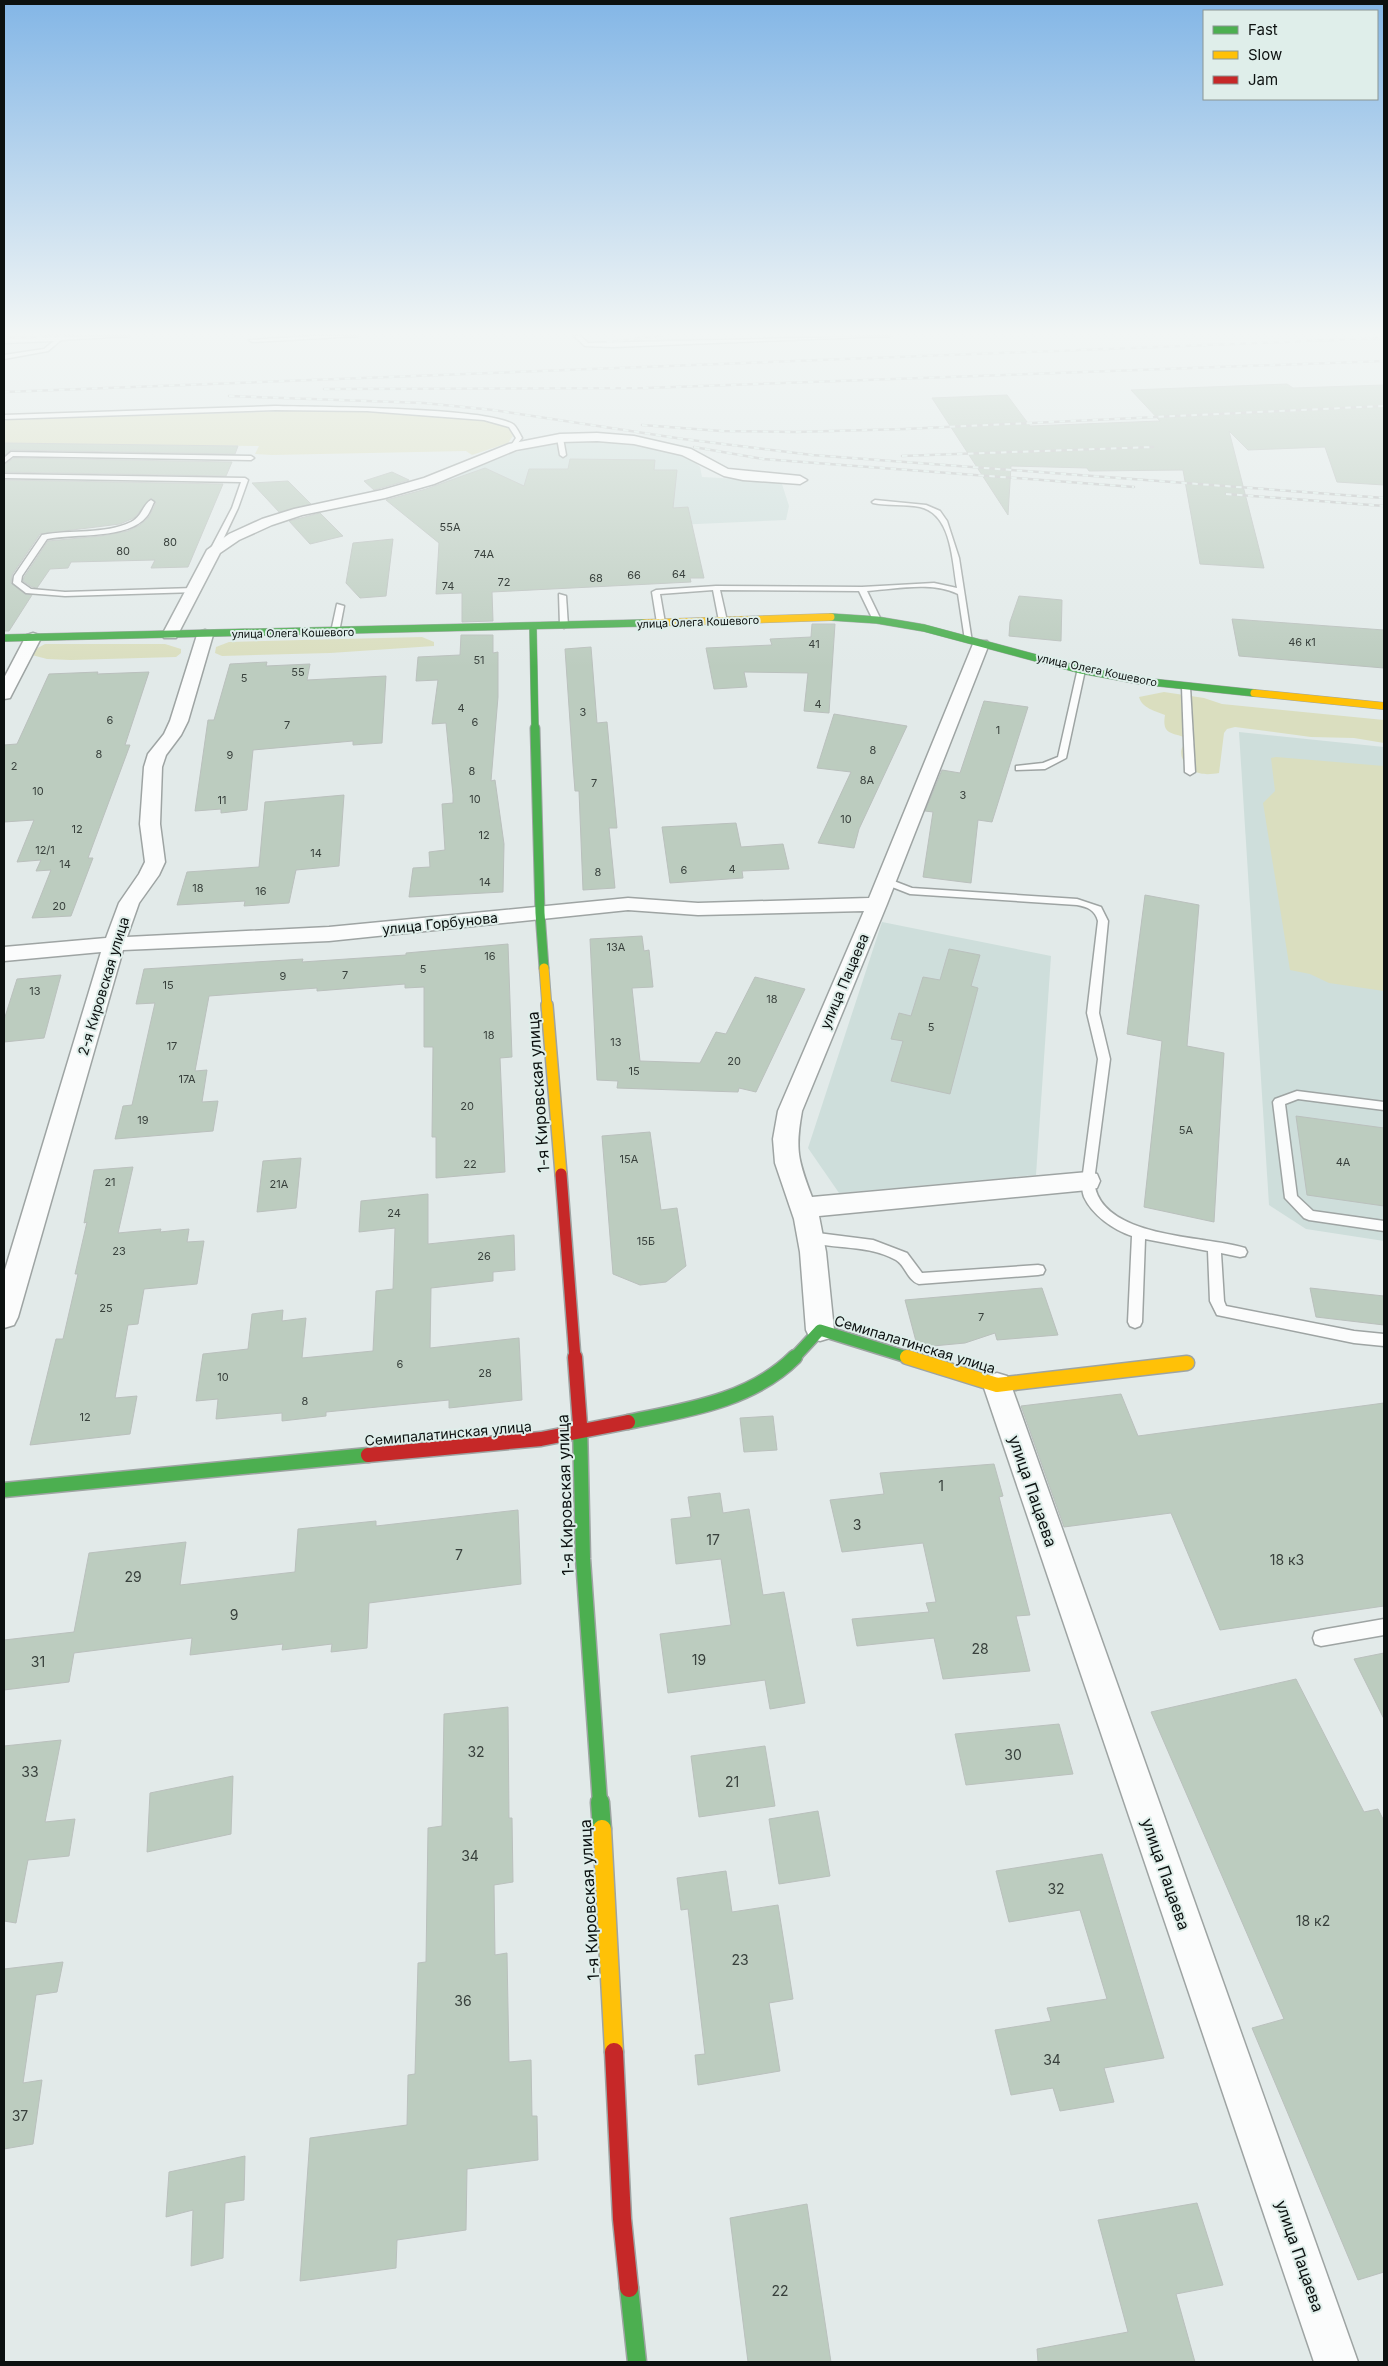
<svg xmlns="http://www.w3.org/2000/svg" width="1388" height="2366" font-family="Inter,sans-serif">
	<rect width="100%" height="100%" fill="#e2eae9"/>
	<g fill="#cededb">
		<path d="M580,441l71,4 42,15 7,7 2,10 79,4 8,25 -3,14 -310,14 8,-28 -44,-22 7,-7 47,-19 56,-15z"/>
		<path d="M1239,732l145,15v494l-78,-12 -37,-24z"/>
		<path d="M882,922l169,34 -15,219 -197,18 -31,-45z"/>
	</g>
	<g fill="#dadebf">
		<path d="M326,410c55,0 129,1 182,16l5,10 -5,7 -36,12 -6,-4 -194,4 -17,-1 4,-8 -255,-3v-22l3,-1z"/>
		<path d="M422,637l12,5v4l-104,7 -108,3 -7,-3 1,-6 13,-5z"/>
		<path d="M45,644h120l16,5v4l-5,4 -105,3 -24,-1 -15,-4 2,-5z"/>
		<path d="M1164,692l40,6 18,6 162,16v23l-30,-5 -43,-1 -76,-10 -8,2 -3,4 -5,40c-6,1 -14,2 -20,0 -16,-5 -26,-24 -9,-33 -14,-9 -29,-2 -25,-25 -10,-4 -23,-7 -26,-18z"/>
		<path d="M1276,757l108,9v225l-55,-8 -19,-9 -20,-4 -27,-167 12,-12 -4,-33z"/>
	</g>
	<g fill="#bcccbf" stroke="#bac0bd">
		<path d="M1287,384l6,4 91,-3v100l-47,-3 -12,-35 -77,3 -19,-19 35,137 -64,-4 -17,-94 -94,1 -2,-3 -76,-2 -3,49 -76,-117 75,-3 23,31 130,-5 -29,-31z"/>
		<path d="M4,443l234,3 -3,8 -224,-4 -7,6z"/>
		<path d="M14,458l218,4 -6,14 -222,-4v-7z"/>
		<path d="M570,459l85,1 -1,10h23l-4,38 15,-1 16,71h-14l1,4 -199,10 1,29 -31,1v-29l-26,1 3,-51 -53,-43 40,-11 59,-21 39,18 5,-17h39z"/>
		<path d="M392,472l17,8 -35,10 -10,-9z"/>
		<path d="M4,480l219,4 -35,83 -37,1 4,-8 -84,2 -3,6 -18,1 -13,19 -5,-1 -9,-6 1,-4 24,-36 53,-5 27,-5 12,-6 9,-8 7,-14 -5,-5 -17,20 -14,6 -80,10 -28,41 -1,8 14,11 7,1 -23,36h-5z"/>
		<path d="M288,481l23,23 -32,8 -27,-29z"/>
		<path d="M320,513l23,23 -33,8 -21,-23z"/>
		<path d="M393,539l-7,57 -26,2 -14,-15 7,-40z"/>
		<path d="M1019,596l43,4 -1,41 -52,-5 1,-14z"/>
		<path d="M1232,619l152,11v38l-145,-12z"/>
		<path d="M812,624h23l-6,89 -25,-2 4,-38 -64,-1 3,15 -33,2 -8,-41 66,-3 -2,-6 41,-2z"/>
		<path d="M461,635h32v18l5,-1v45l-7,84 4,-1 9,64 -1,48 -94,5 4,-29 17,-1 -1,-15 16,-2 -3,-46 11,-1v-8l-7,-72 -14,1 6,-44 -22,1 2,-24 42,-2z"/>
		<path d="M591,647l6,76 10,-1 10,106h-8l6,60 -32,2 -4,-99h-4l-2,-26 -8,-116z"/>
		<path d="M267,662l-1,4 44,-2 -3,16 79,-4 -4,67 -29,2v-4l-100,9 -6,60 -26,3v-4l-26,2 13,-91h6l16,-56z"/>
		<path d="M98,672l-1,2 52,-2 -24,73h5l-42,113h5l-22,58 -39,2 19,-48 -15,1 5,-11 -24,2 17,-42 -30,2v-77l13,-1 32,-70z"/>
		<path d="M984,701l44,6 -36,115 -14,-2 -7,63 -48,-6 10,-65 -8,-1 17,-41 18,3z"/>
		<path d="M834,714l73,12 -48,103 -5,19 -36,-5 33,-71 -34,-4z"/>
		<path d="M344,795l-5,71 -43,4 -7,33 -45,3 1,-5 -68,4 10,-33 72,-5 6,-65z"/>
		<path d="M736,823l5,24 42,-3 6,25 -47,2 1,7 -73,5 -8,-56z"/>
		<path d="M1145,895l54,10 -12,141 37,7 -10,169 -70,-15 18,-166 -35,-7z"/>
		<path d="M642,936l2,15 5,-1 4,37 -21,1 8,73 60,2 16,-31 10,2 29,-57 50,12 -49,103 -17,-4 -1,4 -121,-4 1,-7 -21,-1 -7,-141z"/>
		<path d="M508,944l4,113 -12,1 5,114 -69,6v-41h-4l1,-90h-9v-60l-19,1v-4l-88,7v-3l-108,8 -14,75 12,-1 -5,32 16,-1 -5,30 -98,8 8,-33 9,-1 23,-102 -19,1 8,-35 159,-10 -1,3 104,-7v-2z"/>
		<path d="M949,949l31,6 -9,31 7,2 -28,106 -59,-13 12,-40 -12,-2 8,-26 12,3 12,-39 17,3z"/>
		<path d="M61,975l-17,63 -40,4v-22l13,-41z"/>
		<path d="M1296,1116l88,12v78l-77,-11z"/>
		<path d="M650,1132l11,78 16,-2 9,58 -20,16 -26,3 -27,-11 -11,-138z"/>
		<path d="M301,1158l-5,50 -39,4 6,-51z"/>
		<path d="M133,1167l-15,66 43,-4 -1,3 29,-3 -2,13 17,-1 -7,43 -53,5 -6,35 -10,1 -13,73 22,-2 -7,38 -100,11 26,-106h7l15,-65h-3l12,-52 -3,1 10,-53z"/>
		<path d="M428,1194v50l86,-9 1,35 -22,2v9l-62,7 -1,60 89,-10 3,62 -73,8v-8l-123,12v4l-44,5v-8l-66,6 2,-20 -22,2 7,-47 45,-5 4,-35 31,-4 -1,11 24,-3 -4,40 71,-7 3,-60 17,-2 2,-61 -36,4 2,-31z"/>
		<path d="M1042,1288l16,47 -61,5 -2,-7 -30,10 -43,4 -5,-2 -12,-45z"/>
		<path d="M1310,1288l74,8v29l-68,-8z"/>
		<path d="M1121,1394l17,42 246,-33v203l-164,24 -49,-117 -107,14 -43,-121z"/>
		<path d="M773,1416l4,34 -33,2 -4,-34z"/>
		<path d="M994,1464l9,32 -4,1 31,118 -14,1 14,55 -87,8 -9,-41 -77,8 -5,-27 77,-7 -3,-9 10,-1 -13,-59 -81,9 -12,-52 54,-6 -4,-21z"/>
		<path d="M720,1493l3,20 26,-4 14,86 21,-3 21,111 -35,6 -5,-29 -97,13 -8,-59 71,-9 -10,-66 -45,5 -5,-45 20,-2 -3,-20z"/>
		<path d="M518,1510l3,74 -152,19 -2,45 -36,4 1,-8 -50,6 1,-6 -93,11 2,-17 -118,15 -5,29 -65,8v-50l70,-8 15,-79 97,-11 -6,43 115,-13 3,-43 78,-8v5z"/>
		<path d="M1384,1653v66l-30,-60z"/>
		<path d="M1296,1679l68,133 14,-3 6,12v451l-26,8 -106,-252 32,-9 -133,-307z"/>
		<path d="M508,1707l1,111h3l1,64 -19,3 1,70 12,-2 2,109 22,-2 1,56h5l1,44 -71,9 -1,61 -69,10 -1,28 -96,13 10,-143 97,-13 1,-50 7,-1 3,-111 8,-1 2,-134 14,-2 2,-112z"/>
		<path d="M1059,1724l14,50 -107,11 -11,-51z"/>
		<path d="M61,1740l-16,82 30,-3 -6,37 -41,4 -12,63 -12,-2v-175z"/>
		<path d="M765,1746l10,60 -76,11 -8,-61z"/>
		<path d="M233,1776l-2,58 -84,18 3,-59z"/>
		<path d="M818,1811l12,65 -51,8 -10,-65z"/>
		<path d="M1102,1854l62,204 -60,10 10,34 -54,9 -7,-23 -42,7 -16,-65 56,-9 -4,-13 60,-9 -27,-89 -71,12 -13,-51z"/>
		<path d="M726,1871l6,41 46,-7 15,94 -24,4 11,68 -82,14 -3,-30 10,-1 -17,-145 -7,1 -4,-32z"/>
		<path d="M63,1962l-6,30 -21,3 -13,88 19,-3 -9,64 -29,5v-180z"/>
		<path d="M245,2156l-1,44 -19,3 -2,55 -32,8 2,-56 -27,7 3,-45z"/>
		<path d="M1197,2203l26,82 -47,9 19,68h-157l-1,-13 91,-17 -30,-112z"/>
		<path d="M807,2204l24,158h-83l-18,-144z"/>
	</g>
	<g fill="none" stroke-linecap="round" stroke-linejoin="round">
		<defs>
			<g id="lane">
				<path d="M60,336l2,1 67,-1 -68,4 -13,11 -44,8v-4l40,-6 10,-8 -50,2v-4z"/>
				<path d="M313,336h44l-105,6 -3,-2z"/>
				<path d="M574,336h6l8,7 302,-7 -277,11 -28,-1z"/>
				<path d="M275,406c37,1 217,1 239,19 3,3 6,9 8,13l-9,11 -3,-2 6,-9 -7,-11 -25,-7 -117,-9 -92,-1 -271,9v-4z"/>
				<path d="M560,436l3,2 3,17 -3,2 -3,-2 -3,-17z"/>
				<path d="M11,452l240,4 3,2 -3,2 -238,-4 -9,7v-5z"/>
				<path d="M4,474l241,4 3,2 -10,28 -20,42 -4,2 -4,-2 22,-42 9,-26 -237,-4z"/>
				<path d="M151,500l3,2c-2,4 -4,10 -7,14 -19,24 -71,17 -100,23l-25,37 -1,6 10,7 34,3 129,-4h3v4l-132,4 -39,-3 -13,-10 1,-7 28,-41c29,-6 62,0 89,-13 11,-5 12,-18 20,-22z"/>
				<path d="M875,500l51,5 14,6 7,10 12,37 13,84 -7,-2 -7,-46c-26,-13 -63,-5 -91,-3l14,29 -4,2 -4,-2 -14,-29 -139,-1 7,31 -4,2 -4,-2 -6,-31 -53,4 5,29 -4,2 -4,-2 -5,-31 4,-2 60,-4 146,1 72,-4 23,5c-5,-27 -5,-74 -37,-81 -16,-3 -32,-1 -47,-4l-1,-1z"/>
				<path d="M559,594l7,2 2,30 -4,2 -4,-2z"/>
				<path d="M337,604l7,2 -5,26 -4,2 -4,-2z"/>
				<path d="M1078,668l7,2 -19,88 -21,11 -29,1v-4l27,-3 15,-6z"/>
				<path d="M1186,684l4,3 5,85 -5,3 -5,-3 -3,-85z"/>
				<path d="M886,878l26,10 165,11 24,8 7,14 -9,92 11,46 -16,122c5,58 109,54 151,67l2,4 -2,4 -5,1 -19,-4 3,48 2,5 128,25 30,3v12l-30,-3 -137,-28 -7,-14 -2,-50 -63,-12 -3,83 -2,4 -5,2 -5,-2 -2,-4 4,-86c-18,-6 -40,-21 -48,-39 -2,-5 -2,-11 -2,-16l16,-122 -11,-46 11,-92c-3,-11 -10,-14 -21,-16l-167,-11 -28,-11 -1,-2z"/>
				<path d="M1297,1091l87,11v8l-86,-11 -13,5 12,92 16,15 71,10v10l-75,-11 -5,-2 -19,-20 -12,-96 2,-3z"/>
				<path d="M810,1232l63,8 34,13 15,20 116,-8 5,1 2,4 -2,4 -5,1 -119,9c-11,-3 -14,-19 -23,-24 -29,-16 -61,-10 -91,-19l-1,-4 1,-4z"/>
				<path d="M1384,1619v16l-63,11 -6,-2 -2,-6 2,-6 6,-2z"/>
			</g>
			<g id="street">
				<path d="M597,433l37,3 57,13 37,20 72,7 7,4 -7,4 -57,-4 -19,-4 -42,-21 -48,-11 -37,-3 -37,1 -44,8 -82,34 -49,14 -83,17 -30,10 -33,15 -19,13 -44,85h-12l-2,-3 45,-85 22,-16 33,-15 32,-10 88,-19 42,-12 85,-34 51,-10z"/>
				<path d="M205,630l6,2 2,3 -25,86 -7,14 -15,20 -4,12 -2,57 5,38 -6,13 -20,28 -12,34 202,-10 299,-29 70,5 171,-5 104,-254 2,-3h12l2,3 -102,260 -85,207c-7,39 -4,49 10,86l276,-25 9,2 3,7 -3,7 -9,2 -269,26 7,36 8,78 -4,8 -10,3 -10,-3 -4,-8 -6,-78 -6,-33 -19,-56 -2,-24 5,-28 86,-200 -166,4 -70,-5 -299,31 -206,9 -105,367 -4,8 -10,3v-55l97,-321 -97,9v-14l102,-9 13,-35 20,-29 6,-12 -5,-38 4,-57 4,-13 16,-20 6,-13 27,-86 2,-3z"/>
				<path d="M33,633l6,2 2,3 -29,56 -2,4 -6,1v-21l21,-40 2,-3z"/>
				<path d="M997,1373l10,3 4,9 347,977h-44l-331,-977 4,-9z"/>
			</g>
			<g id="fast-far4">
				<path d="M831,617l46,3 47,8 157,42 60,11 113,12"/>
				<path d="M533,627l2,102"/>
				<path d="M4,638l640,-15"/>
			</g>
			<path id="fast-far3" d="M535,728l5,185 4,55"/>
			<path id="fast-far2" d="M794,1358l26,-28 87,27"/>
			<g id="fast-far1">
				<path d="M628,1422c59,-12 123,-21 167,-65"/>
				<path d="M580,1425l3,134 17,244"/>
				<path d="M4,1490l364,-35"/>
			</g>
			<g id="fast">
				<path d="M600,1802l2,27"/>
				<path d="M629,2288l8,74"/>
			</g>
			<g id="slow-far4">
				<path d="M644,623l187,-6"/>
				<path d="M1254,693l130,13"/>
			</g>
			<path id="slow-far3" d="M544,968l3,39"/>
			<g id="slow-far2">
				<path d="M547,1005l14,169"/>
				<path d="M907,1357l4,1"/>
			</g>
			<path id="slow-far1" d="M907,1357l90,28 190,-22"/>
			<path id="slow" d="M602,1829l12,223"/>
			<path id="jam-far2" d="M561,1174l14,184"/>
			<g id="jam-far1">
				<path d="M575,1357l5,68"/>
				<path d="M368,1455l173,-16 87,-17"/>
			</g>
			<path id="jam" d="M614,2052l8,167 7,69"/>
		</defs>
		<use href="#lane" stroke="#9ea4a3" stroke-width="3"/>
		<use href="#street" stroke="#9ea4a3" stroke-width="3"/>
		<use href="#fast-far4" stroke="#9ea4a3" stroke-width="8"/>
		<use href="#fast-far3" stroke="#9ea4a3" stroke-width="11"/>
		<use href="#fast-far2" stroke="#9ea4a3" stroke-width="14"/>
		<use href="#fast-far1" stroke="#9ea4a3" stroke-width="17"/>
		<use href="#fast" stroke="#9ea4a3" stroke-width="21"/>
		<use href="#slow-far4" stroke="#9ea4a3" stroke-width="8"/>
		<use href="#slow-far3" stroke="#9ea4a3" stroke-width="11"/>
		<use href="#slow-far2" stroke="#9ea4a3" stroke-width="14"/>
		<use href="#slow-far1" stroke="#9ea4a3" stroke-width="17"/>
		<use href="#slow" stroke="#9ea4a3" stroke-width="21"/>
		<use href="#jam-far2" stroke="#9ea4a3" stroke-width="14"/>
		<use href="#jam-far1" stroke="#9ea4a3" stroke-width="17"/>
		<use href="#jam" stroke="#9ea4a3" stroke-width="21"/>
		<use href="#lane" fill="#fbfcfc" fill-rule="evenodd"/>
		<use href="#street" fill="#fbfcfc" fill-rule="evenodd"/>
		<use href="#fast-far4" stroke="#4caf50" stroke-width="7"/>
		<use href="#fast-far3" stroke="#4caf50" stroke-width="9"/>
		<use href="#fast-far2" stroke="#4caf50" stroke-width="11"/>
		<use href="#fast-far1" stroke="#4caf50" stroke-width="14"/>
		<use href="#fast" stroke="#4caf50" stroke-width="18"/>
		<use href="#slow-far4" stroke="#ffc107" stroke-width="7"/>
		<use href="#slow-far3" stroke="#ffc107" stroke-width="9"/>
		<use href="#slow-far2" stroke="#ffc107" stroke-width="11"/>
		<use href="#slow-far1" stroke="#ffc107" stroke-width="14"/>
		<use href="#slow" stroke="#ffc107" stroke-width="18"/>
		<use href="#jam-far2" stroke="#c62828" stroke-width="11"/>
		<use href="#jam-far1" stroke="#c62828" stroke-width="14"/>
		<use href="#jam" stroke="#c62828" stroke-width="18"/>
		<defs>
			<g id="rail">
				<path d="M4,338l65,-2"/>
				<path d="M607,342l52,-6"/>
				<path d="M324,389l322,-1 738,-27"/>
				<path d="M4,392l1380,-54"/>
				<path d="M229,396l195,7 69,7 190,29 129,16 572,43"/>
				<path d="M642,425l79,6 74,1 110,-3 479,-23"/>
				<path d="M694,447l69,12 371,28"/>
				<path d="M902,456l251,-9"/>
				<path d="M1226,494l158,12"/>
			</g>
		</defs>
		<use href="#rail" stroke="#bfc1c1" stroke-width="2.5"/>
		<use href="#rail" stroke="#dfeeea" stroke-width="2" stroke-dasharray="5.5" stroke-linecap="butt"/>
	</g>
	<linearGradient id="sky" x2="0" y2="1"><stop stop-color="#83b6e6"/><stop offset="0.5" stop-color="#f2f6f5"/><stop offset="1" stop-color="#f2f6f5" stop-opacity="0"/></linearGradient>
	<rect width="1388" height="667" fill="url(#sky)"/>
	<g text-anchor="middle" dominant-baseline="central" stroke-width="4" stroke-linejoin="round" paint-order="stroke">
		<g font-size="11" fill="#38403c">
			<text x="450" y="527">55А</text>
			<text x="170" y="542">80</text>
			<text x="123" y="551">80</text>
			<text x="484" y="554">74А</text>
			<text x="679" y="574">64</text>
			<text x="634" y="575">66</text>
			<text x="596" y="578">68</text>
			<text x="504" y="582">72</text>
			<text x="448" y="586">74</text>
			<text x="1302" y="642">46 к1</text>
			<text x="814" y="644">41</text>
			<text x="479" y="660">51</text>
			<text x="298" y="672">55</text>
			<text x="244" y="678">5</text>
			<text x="818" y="704">4</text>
			<text x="461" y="708">4</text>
			<text x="583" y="712">3</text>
			<text x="110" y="720">6</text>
			<text x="475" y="722">6</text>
			<text x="287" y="725">7</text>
			<text x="998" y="730">1</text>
			<text x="873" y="750">8</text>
			<text x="99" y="754">8</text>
			<text x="230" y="755">9</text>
			<text x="14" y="766">2</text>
			<text x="472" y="771">8</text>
			<text x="867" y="780">8А</text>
			<text x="594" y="783">7</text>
			<text x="38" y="791">10</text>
			<text x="963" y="795">3</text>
			<text x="475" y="799">10</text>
			<text x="222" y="800">11</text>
			<text x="846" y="819">10</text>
			<text x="77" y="829">12</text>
			<text x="484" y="835">12</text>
			<text x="45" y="850">12/1</text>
			<text x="316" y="853">14</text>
			<text x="65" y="864">14</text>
			<text x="732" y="869">4</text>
			<text x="684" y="870">6</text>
			<text x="598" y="872">8</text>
			<text x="485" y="882">14</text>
			<text x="198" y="888">18</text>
			<text x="261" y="891">16</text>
			<text x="59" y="906">20</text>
			<text x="616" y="947">13А</text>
			<text x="490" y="956">16</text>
			<text x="423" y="969">5</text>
			<text x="345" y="975">7</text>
			<text x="283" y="976">9</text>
			<text x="168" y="985">15</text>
			<text x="35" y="991">13</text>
			<text x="772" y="999">18</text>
			<text x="931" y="1027">5</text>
			<text x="489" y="1035">18</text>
			<text x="616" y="1042">13</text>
			<text x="172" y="1046">17</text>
			<text x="734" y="1061">20</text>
			<text x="634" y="1071">15</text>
			<text x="187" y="1079">17А</text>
			<text x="467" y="1106">20</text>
			<text x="143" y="1120">19</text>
			<text x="1186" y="1130">5А</text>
			<text x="629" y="1159">15А</text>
			<text x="1343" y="1162">4А</text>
			<text x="470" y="1164">22</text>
			<text x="110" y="1182">21</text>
			<text x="279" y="1184">21А</text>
			<text x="394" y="1213">24</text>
			<text x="646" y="1241">15Б</text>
			<text x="119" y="1251">23</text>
			<text x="484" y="1256">26</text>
			<text x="106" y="1308">25</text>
			<text x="981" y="1317">7</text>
			<text x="400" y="1364">6</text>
			<text x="485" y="1373">28</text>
			<text x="223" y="1377">10</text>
			<text x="305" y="1401">8</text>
			<text x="85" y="1417">12</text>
		</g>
		<g font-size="11" fill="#0c1110" stroke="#dfeeea">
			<text transform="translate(698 622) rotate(-2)">улица Олега Кошевого</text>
			<text transform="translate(293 633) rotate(-1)">улица Олега Кошевого</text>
			<text transform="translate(1097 670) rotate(12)">улица Олега Кошевого</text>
		</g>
		<g font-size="14" fill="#0c1110" stroke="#dfeeea">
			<text transform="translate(440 923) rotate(-6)">улица Горбунова</text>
			<text transform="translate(844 981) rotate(-67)">улица Пацаева</text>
			<text transform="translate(103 986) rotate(-73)">2-я Кировская улица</text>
			<text transform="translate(915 1344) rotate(17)">Семипалатинская улица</text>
			<text transform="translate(448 1433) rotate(-5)">Семипалатинская улица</text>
		</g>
		<g font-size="14" fill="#38403c">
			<text x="941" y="1485">1</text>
			<text x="857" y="1524">3</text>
			<text x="713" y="1539">17</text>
			<text x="459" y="1554">7</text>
			<text x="1287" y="1559">18 к3</text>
			<text x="133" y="1576">29</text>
			<text x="234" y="1614">9</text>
			<text x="980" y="1648">28</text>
			<text x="699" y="1659">19</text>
			<text x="38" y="1661">31</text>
			<text x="476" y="1751">32</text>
			<text x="1013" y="1754">30</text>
			<text x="30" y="1771">33</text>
			<text x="732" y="1781">21</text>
			<text x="470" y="1855">34</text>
			<text x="1056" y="1888">32</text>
			<text x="1313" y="1920">18 к2</text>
			<text x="740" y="1959">23</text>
			<text x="463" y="2000">36</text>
			<text x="1052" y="2059">34</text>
			<text x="20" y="2115">37</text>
			<text x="780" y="2290">22</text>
		</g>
		<g font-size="16" fill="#0c1110" stroke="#dfeeea">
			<text transform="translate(538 1092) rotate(-94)">1-я Кировская улица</text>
			<text transform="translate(1033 1491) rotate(71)">улица Пацаева</text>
			<text transform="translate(565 1495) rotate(-92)">1-я Кировская улица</text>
			<text transform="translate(1166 1874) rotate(71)">улица Пацаева</text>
			<text transform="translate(589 1900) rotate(-93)">1-я Кировская улица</text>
			<text transform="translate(1300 2256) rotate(71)">улица Пацаева</text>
		</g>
	</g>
	<rect width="1388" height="2366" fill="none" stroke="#0c1110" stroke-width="10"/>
	<rect x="1203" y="10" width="175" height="90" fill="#dfeeea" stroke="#8b9693"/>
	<rect x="1213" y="26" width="25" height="8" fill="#4caf50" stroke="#8b9693"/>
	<text x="1248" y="35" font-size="15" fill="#0c1110">Fast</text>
	<rect x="1213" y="51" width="25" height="8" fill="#ffc107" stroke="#8b9693"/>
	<text x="1248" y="60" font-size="15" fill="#0c1110">Slow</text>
	<rect x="1213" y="76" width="25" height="8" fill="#c62828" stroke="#8b9693"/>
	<text x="1248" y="85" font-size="15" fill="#0c1110">Jam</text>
</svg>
